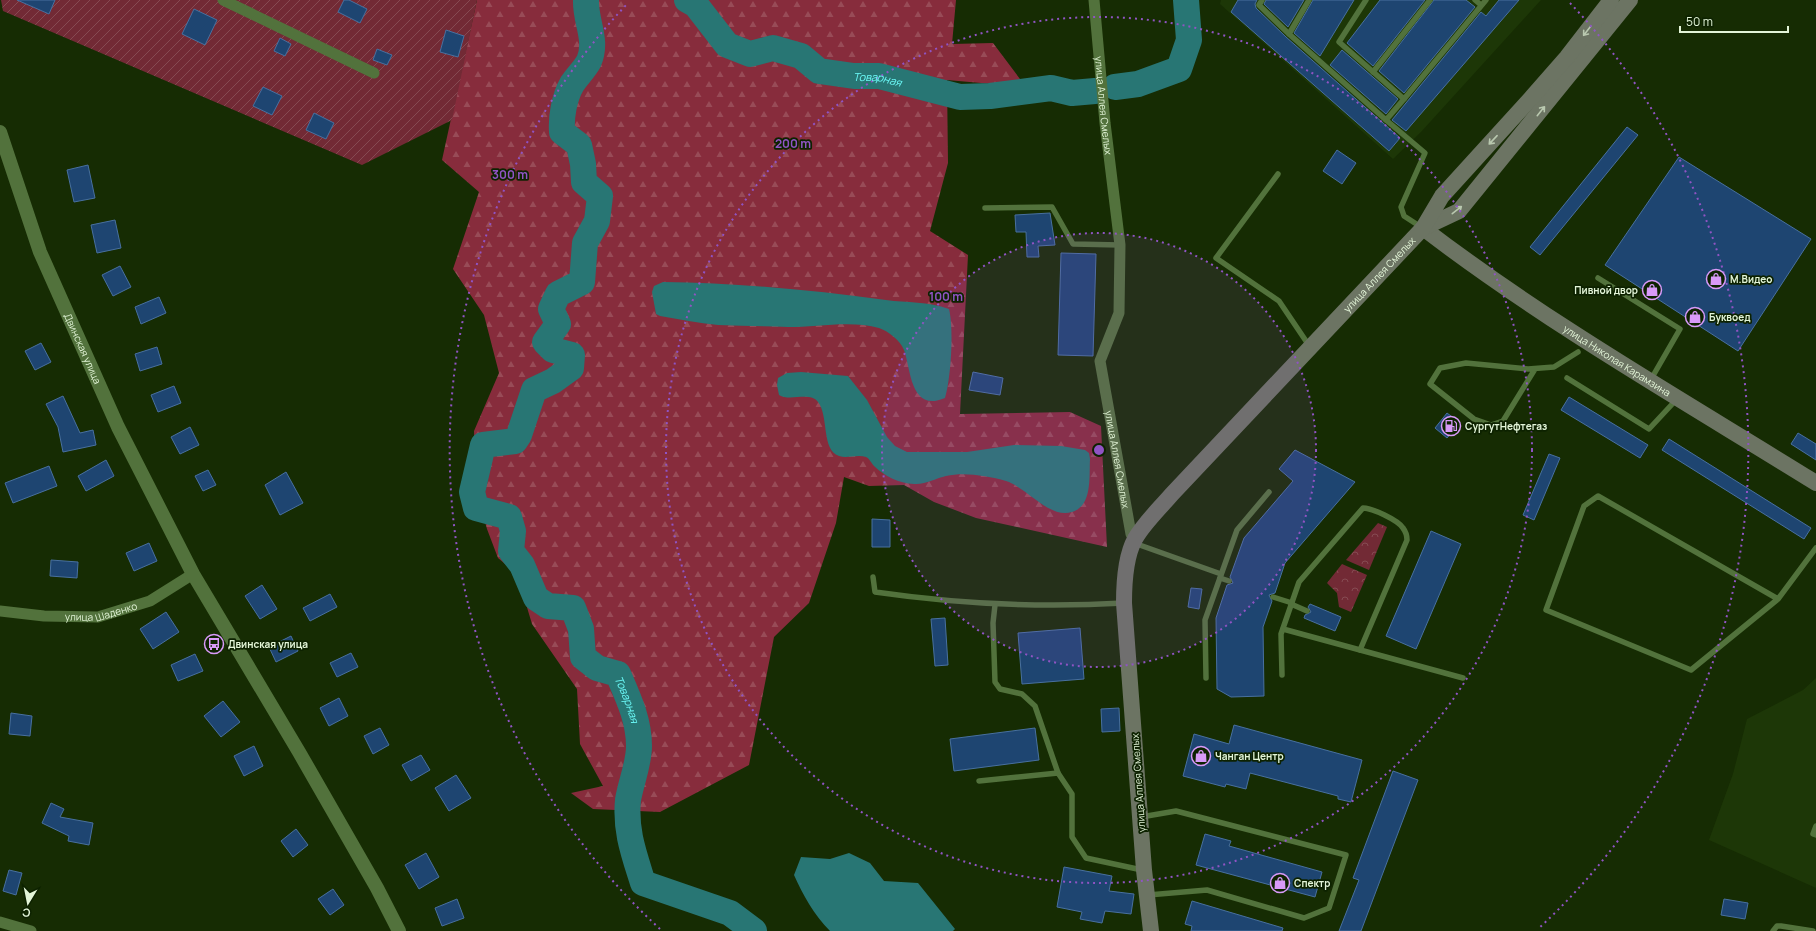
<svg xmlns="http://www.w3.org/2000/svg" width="1816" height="931" font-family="Manrope,sans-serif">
	<defs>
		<pattern id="forest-firs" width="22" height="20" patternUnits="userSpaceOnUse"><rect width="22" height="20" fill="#872c3c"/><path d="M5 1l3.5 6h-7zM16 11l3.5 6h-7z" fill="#984b57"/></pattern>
		<pattern id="park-crowns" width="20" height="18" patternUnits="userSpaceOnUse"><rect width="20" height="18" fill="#722a35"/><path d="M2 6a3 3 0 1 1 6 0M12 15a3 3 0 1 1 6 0" fill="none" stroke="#864a52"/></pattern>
		<pattern id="garden-furrows" width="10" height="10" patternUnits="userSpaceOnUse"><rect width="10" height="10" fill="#722a35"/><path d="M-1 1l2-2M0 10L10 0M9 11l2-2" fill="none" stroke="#864a52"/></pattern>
	</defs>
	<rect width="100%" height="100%" fill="#162c03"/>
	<g fill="#1d3707">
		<path d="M1221,0h320l-120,132 -28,27 -173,-155z"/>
		<path d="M1816,678v210l-107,-48 24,-66 14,-55 56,-29z"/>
	</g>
	<path fill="url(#forest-firs)" d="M477,0h479l-4,44 41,-1 33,44 -79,-7 1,83 -18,68 38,24 -8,159 110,-2 31,14 6,121 -131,-29 -42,-16 -30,-17 -35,1 -25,-9 -8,46 -27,80 -35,34 -25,128 -89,47 -67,-3 -22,-16 32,-7 -23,-42 -3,-55 -45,-65 -15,-50 -19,-16 -11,-29 -11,-39 -2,-59 25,-58 -15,-58 -31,-46 26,-77 -37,-32z"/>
	<g fill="url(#park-crowns)">
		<path d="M1378,523l9,4 -18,43 -23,-10z"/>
		<path d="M1342,564l25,11 -16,37 -12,-5 -2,-14 -10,-10z"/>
	</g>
	<path fill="url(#garden-furrows)" d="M1,0h476l-25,120 -90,45 -359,-154z"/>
	<g fill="#287674">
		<path d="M663,282c75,1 149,8 223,18 21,3 42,1 63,9 5,20 2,69 -4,89 -35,15 -34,-29 -41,-48 -4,-10 -16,-19 -25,-22 -27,-8 -62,-1 -91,-1 -23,-1 -47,-1 -70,-2 -20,-2 -39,-6 -58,-9l-4,-2 -4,-22 2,-6z"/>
		<path d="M801,372l47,4 19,24 20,37 8,9 12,6h60l47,-7 47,1 24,4 4,3 1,6c-1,16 3,47 -18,53 -23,7 -44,-24 -66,-31 -19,-5 -41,-9 -60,-5 -10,2 -21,9 -32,8 -16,-1 -28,-7 -40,-18 -3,-3 -4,-7 -8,-9 -9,-3 -19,2 -27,-1 -18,-6 -10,-40 -21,-54 -8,-11 -28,0 -39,-7l-2,-10 1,-7 9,-5z"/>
		<path d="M849,853l21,10 14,18 34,2 37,46 -2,2h-123c-16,-16 -27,-36 -36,-56l7,-18 29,2z"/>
	</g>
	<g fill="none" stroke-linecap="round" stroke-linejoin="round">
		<g stroke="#287674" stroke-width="26">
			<path id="s1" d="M586,0c-1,21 12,40 3,61 -4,8 -12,15 -17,23 -8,14 -11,33 -10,48l17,13 4,19 1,18 16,14 -3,25 -12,22 -3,39 -24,12 -7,15 7,15 -13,18 8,8 19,5 -1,13 -18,13 -19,9 -15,45 -4,6 -32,4 -11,47 4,16 33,9 4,14 -2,20 11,14 14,33 12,8 25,2 8,21 2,28 14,11 21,6c10,23 21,46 21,72 0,18 -8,36 -11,54 -3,31 6,54 15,83l87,30 24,18"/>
			<path id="s2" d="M687,0l9,5 31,40 23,9 23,-6 28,8 18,15 35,5h25l81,21 30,-1 61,-8 21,5 23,-2"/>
			<path d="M1115,87l23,-3 41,-15 10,-29 -3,-40"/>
		</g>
	</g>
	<g fill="#1e4571" stroke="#48709f">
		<path d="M17,0h38l-6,14z"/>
		<path d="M344,0h5l18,9 -7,14 -22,-11z"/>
		<path d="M1238,0h19l-2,4 1,4 30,29 114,101 -11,13 -158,-139z"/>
		<path d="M1266,0h38l-16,27 -24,-23z"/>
		<path d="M1313,0h41l-34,56 -26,-23z"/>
		<path d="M1380,0h45l-52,66 -26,-23z"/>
		<path d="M1434,0h32l9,7 -71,86 -25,-22z"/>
		<path d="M1499,0h20l-113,131 -14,-11 89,-108 5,4z"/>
		<path d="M194,9l23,11 -12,25 -23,-11z"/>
		<path d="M446,30l18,6 -6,21 -18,-5z"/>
		<path d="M280,38l11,6 -6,12 -11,-5z"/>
		<path d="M377,49l15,6 -5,10 -14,-5z"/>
		<path d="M1342,50l56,49 -12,15 -56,-49z"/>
		<path d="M263,87l19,9 -10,19 -19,-9z"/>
		<path d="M314,113l20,10 -8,16 -20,-9z"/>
		<path d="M1627,127l11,8 -98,120 -10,-8z"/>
		<path d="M1337,150l19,13 -14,21 -19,-13z"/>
		<path d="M1679,157l132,82 -73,112 -133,-86z"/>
		<path d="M88,165l7,33 -21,4 -7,-32z"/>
		<path d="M1050,213l5,32 -17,1 1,11h-12l-1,-25h-10l-1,-17z"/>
		<path d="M115,220l6,28 -24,5 -6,-28z"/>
		<path d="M1061,253l35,1 -3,102 -35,-1z"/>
		<path d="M120,266l11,21 -18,9 -11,-21z"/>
		<path d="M159,297l7,16 -25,11 -6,-17z"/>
		<path d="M41,343l10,19 -16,8 -10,-19z"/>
		<path d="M157,347l5,17 -22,7 -5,-17z"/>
		<path d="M973,372l30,6 -3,17 -31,-5z"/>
		<path d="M174,386l7,17 -23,9 -7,-17z"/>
		<path d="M63,396l17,37 13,-3 3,15 -33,7 -5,-25 -12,-23z"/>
		<path d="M1569,397l79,48 -8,13 -79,-48z"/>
		<path d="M1447,413l13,10 -13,15 -12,-10z"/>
		<path d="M190,427l9,18 -19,9 -9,-17z"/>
		<path d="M1798,433l18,11v16l-25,-16z"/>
		<path d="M1669,439l142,89 -7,11 -142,-89z"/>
		<path d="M1295,450l60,32 -70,81 -10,30 -6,2 3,6 -9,26 1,69 -33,1 -14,-8 -1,-71 11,-33 6,-2 -3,-6 14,-39 49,-57 -14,-12z"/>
		<path d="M1549,454l11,4 -26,62 -11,-5z"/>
		<path d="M106,460l8,16 -28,15 -8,-15z"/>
		<path d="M49,466l8,20 -44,17 -8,-20z"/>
		<path d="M208,470l8,15 -13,6 -8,-15z"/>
		<path d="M286,472l17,31 -23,12 -15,-30z"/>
		<path d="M872,519l18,1v27h-18z"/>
		<path d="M1431,531l30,13 -45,105 -30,-13z"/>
		<path d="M149,543l8,18 -23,10 -8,-18z"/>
		<path d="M51,560l27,2 -1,16 -27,-2z"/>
		<path d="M262,585l15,24 -17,10 -15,-23z"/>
		<path d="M1191,588l11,1 -3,20 -11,-2z"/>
		<path d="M330,594l7,13 -27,14 -7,-13z"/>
		<path d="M1310,604l31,13 -6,14 -31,-13 1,-3 6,-3 -3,-5z"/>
		<path d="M166,612l13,20 -26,17 -13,-20z"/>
		<path d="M945,618l3,47 -13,1 -4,-47z"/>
		<path d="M1080,628l4,51 -62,5 -4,-51z"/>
		<path d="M291,636l7,15 -22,11 -7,-15z"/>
		<path d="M351,653l7,14 -21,10 -7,-14z"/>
		<path d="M195,654l8,17 -25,10 -7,-16z"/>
		<path d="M339,698l9,18 -19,10 -9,-18z"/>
		<path d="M223,701l17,21 -19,15 -17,-21z"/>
		<path d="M1119,708l1,23 -18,1 -1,-23z"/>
		<path d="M11,713l21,3 -2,20 -21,-2z"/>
		<path d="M1234,725l128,35 -11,42 -13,-3v-3l-88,-23 -4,16 -20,-5 -1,3 -42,-11 11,-42 35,10z"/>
		<path d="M380,728l9,17 -16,9 -9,-18z"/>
		<path d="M1035,728l4,32 -85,11 -4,-32z"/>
		<path d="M254,746l9,20 -19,10 -10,-20z"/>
		<path d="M421,755l9,15 -19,11 -9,-16z"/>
		<path d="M1393,771l25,9 -57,151h-22l20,-51 -6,-2z"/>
		<path d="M456,775l15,23 -22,13 -14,-23z"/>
		<path d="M51,803l13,6 -4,8 33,6 -4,22 -21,-4 1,-5 -27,-13z"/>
		<path d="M296,829l12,16 -15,12 -12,-16z"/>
		<path d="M1205,834l26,7 -2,5 93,26 -7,25 -119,-32z"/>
		<path d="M426,853l13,24 -20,12 -14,-24z"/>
		<path d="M1064,867l48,9 -3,15 25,3 -3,20 -26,-3 -3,12 -22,-4 2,-7 -25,-5z"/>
		<path d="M9,870l13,3 -6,22 -13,-4z"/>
		<path d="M333,889l11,16 -14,10 -12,-16z"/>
		<path d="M457,899l7,19 -22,8 -7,-18z"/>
		<path d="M1724,899l24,4 -3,16 -24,-4z"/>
		<path d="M1192,901l91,27 -1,3h-91l1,-5 -7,-2z"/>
	</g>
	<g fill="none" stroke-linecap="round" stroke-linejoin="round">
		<g stroke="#52723c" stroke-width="5.5">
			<path d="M1262,0l-3,5 30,29"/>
			<path d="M1309,0l-20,34 97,86 18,-21"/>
			<path d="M1366,0l-27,42 65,57 82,-99"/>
			<path d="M1475,0l6,5"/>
			<path d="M1373,72l57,-72"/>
			<path d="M1386,120l39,33 -24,54 3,9 17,11"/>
			<path d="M1278,174l-62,84 63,43 31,46"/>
			<path d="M985,208l67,-1 21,37 47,1"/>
			<path d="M1598,278l82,51 -30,52"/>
			<path d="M1535,369l-32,52 -12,4 -17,-6 -44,-35 10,-16 26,-5 62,6 26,-2 24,-15"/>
			<path d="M1567,378l82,51 27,-29"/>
			<path d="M1134,543l87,31"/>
			<path d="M873,577l2,15c83,12 165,16 249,11"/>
			<path d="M1220,578l9,3"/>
			<path d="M1273,597l19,6"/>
			<path d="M1778,599l-180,-103 -14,10 -38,104 145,60 87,-71 38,-51"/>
			<path d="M1291,604l16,7"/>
			<path d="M995,605l-2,18 2,59 5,7 22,5 13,12 23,67"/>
			<path d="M1283,629l180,49"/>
			<path d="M1282,675l-1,-41 18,-52 64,-74c9,0 35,12 40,20 3,4 4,8 4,12l-47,110"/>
			<path d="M1206,678l-1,-58 32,-90 32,-38"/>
			<path d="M979,781l79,-8 14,21v43l14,21 56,12"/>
			<path d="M1141,817l35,-6 170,44 -17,53 -25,10 -97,-28 -59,5"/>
			<path d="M1816,826l-3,8 3,1"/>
			<path d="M1773,931l4,-5h4l32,5"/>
		</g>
		<g stroke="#52723c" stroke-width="11">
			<path d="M223,0l151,73"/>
			<path id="s3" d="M1094,0l11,123 15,122 -1,68 -19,48 31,173 4,5"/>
			<path id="s4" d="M0,611l44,5 54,1 52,-16 43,-27"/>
			<path d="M0,922l31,9"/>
		</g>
		<path stroke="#52723c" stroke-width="14" id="s5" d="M0,132l40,120 78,175 75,147 106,178 78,136 22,43"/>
		<g stroke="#6c7463" stroke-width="16">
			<path id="s6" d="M1423,228c124,95 261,173 393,255"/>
			<path d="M1423,228l36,-17 171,-211"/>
			<path id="s7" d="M1151,931l-7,-61 -20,-267c0,-20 1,-46 11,-64 9,-16 25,-31 37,-45l251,-266 19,-32 90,-99 35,-40 44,-57"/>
		</g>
	</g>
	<defs><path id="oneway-shaft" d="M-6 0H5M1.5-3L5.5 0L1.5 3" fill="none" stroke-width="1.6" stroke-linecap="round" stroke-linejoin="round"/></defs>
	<g stroke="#b9c8af">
		<use href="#oneway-shaft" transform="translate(1587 31) rotate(128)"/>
		<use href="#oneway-shaft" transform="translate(1541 111) rotate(-51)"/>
		<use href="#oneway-shaft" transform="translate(1493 140) rotate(133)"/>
		<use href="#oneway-shaft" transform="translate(1457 210) rotate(-38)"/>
	</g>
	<circle cx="1099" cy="450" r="217" fill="#9054c4" fill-opacity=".12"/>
	<g fill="none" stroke="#9054c4" stroke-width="2" stroke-dasharray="2 4">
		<circle cx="1099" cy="450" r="217"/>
		<circle cx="1099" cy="450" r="433"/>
		<path d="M660 929A650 650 0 0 1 628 3M1570 3A650 650 0 0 1 1538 929"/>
	</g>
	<defs>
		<symbol id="shop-ring" viewBox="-11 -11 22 22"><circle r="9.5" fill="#0d2200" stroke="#d89af8" stroke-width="1.5"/><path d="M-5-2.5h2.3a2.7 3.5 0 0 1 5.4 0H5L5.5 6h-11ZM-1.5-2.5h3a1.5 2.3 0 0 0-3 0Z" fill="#d89af8"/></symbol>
		<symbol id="fuel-ring" viewBox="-11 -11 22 22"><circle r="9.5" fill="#0d2200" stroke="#d89af8" stroke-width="1.5"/><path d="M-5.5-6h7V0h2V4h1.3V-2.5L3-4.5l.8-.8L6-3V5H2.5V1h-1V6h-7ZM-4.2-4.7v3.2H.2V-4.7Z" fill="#d89af8"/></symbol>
		<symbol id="bus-ring" viewBox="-11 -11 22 22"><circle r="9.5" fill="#0d2200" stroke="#d89af8" stroke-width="1.5"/><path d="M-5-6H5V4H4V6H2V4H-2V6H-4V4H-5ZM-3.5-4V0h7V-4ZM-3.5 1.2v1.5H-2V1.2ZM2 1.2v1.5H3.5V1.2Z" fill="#d89af8"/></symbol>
	</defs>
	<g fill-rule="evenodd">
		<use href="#shop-ring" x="1705" y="268" width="22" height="22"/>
		<use href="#shop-ring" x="1641" y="279" width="22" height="22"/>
		<use href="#shop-ring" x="1684" y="306" width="22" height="22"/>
		<use href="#fuel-ring" x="1440" y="415" width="22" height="22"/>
		<use href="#bus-ring" x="203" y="633" width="22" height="22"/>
		<use href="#shop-ring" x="1190" y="745" width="22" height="22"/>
		<use href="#shop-ring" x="1269" y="872" width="22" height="22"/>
	</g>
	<g text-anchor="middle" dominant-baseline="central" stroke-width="3.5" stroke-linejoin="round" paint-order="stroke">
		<g font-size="10" fill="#e3f5d8" stroke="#0d2200">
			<text stroke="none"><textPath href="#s3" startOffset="106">улица Аллея Смелых</textPath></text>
			<text stroke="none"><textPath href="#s7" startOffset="755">улица Аллея Смелых</textPath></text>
			<text stroke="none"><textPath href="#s5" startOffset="232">Двинская улица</textPath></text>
			<text stroke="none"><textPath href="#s6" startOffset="235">улица Николая Карамзина</textPath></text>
			<text stroke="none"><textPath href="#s3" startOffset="466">улица Аллея Смелых</textPath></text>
			<text stroke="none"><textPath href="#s4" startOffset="102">улица Шаденко</textPath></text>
			<text transform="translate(1138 783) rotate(-94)">улица Аллея Смелых</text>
		</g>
		<g font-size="10" font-weight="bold" fill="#e3f5d8" stroke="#0d2200" text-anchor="start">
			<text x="1730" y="279">M.Видео</text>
			<text x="1638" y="290" text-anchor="end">Пивной двор</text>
			<text x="1709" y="317">Буквоед</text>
			<text x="1465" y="426">СургутНефтегаз</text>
			<text x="228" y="644">Двинская улица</text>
			<text x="1215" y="756">Чанган Центр</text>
			<text x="1294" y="883">Спектр</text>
		</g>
		<g font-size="11" font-style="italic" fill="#6bfaf8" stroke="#0d2200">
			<text stroke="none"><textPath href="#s2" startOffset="221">Товарная</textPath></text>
			<text stroke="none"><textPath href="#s1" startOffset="910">Товарная</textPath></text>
		</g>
	</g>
	<circle cx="1099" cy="450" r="6" fill="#9054c4" stroke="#0d2200" stroke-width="2"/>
	<g font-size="12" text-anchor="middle" font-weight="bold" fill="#9054c4" stroke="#0d2200" stroke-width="3.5" stroke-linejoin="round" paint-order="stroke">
		<text x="793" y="148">200 m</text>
		<text x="510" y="179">300 m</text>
		<text x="946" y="301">100 m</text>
	</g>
	<g transform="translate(28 903) rotate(190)" stroke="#0d2200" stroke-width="3" paint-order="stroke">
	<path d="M0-3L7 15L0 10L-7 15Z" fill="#e3f5d8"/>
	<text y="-6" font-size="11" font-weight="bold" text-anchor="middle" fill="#e3f5d8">С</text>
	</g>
	<path d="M1680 26v6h108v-6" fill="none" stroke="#e3f5d8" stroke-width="2"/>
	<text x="1686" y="26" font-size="12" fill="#e3f5d8" stroke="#0d2200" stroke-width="3" paint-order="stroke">50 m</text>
</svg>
